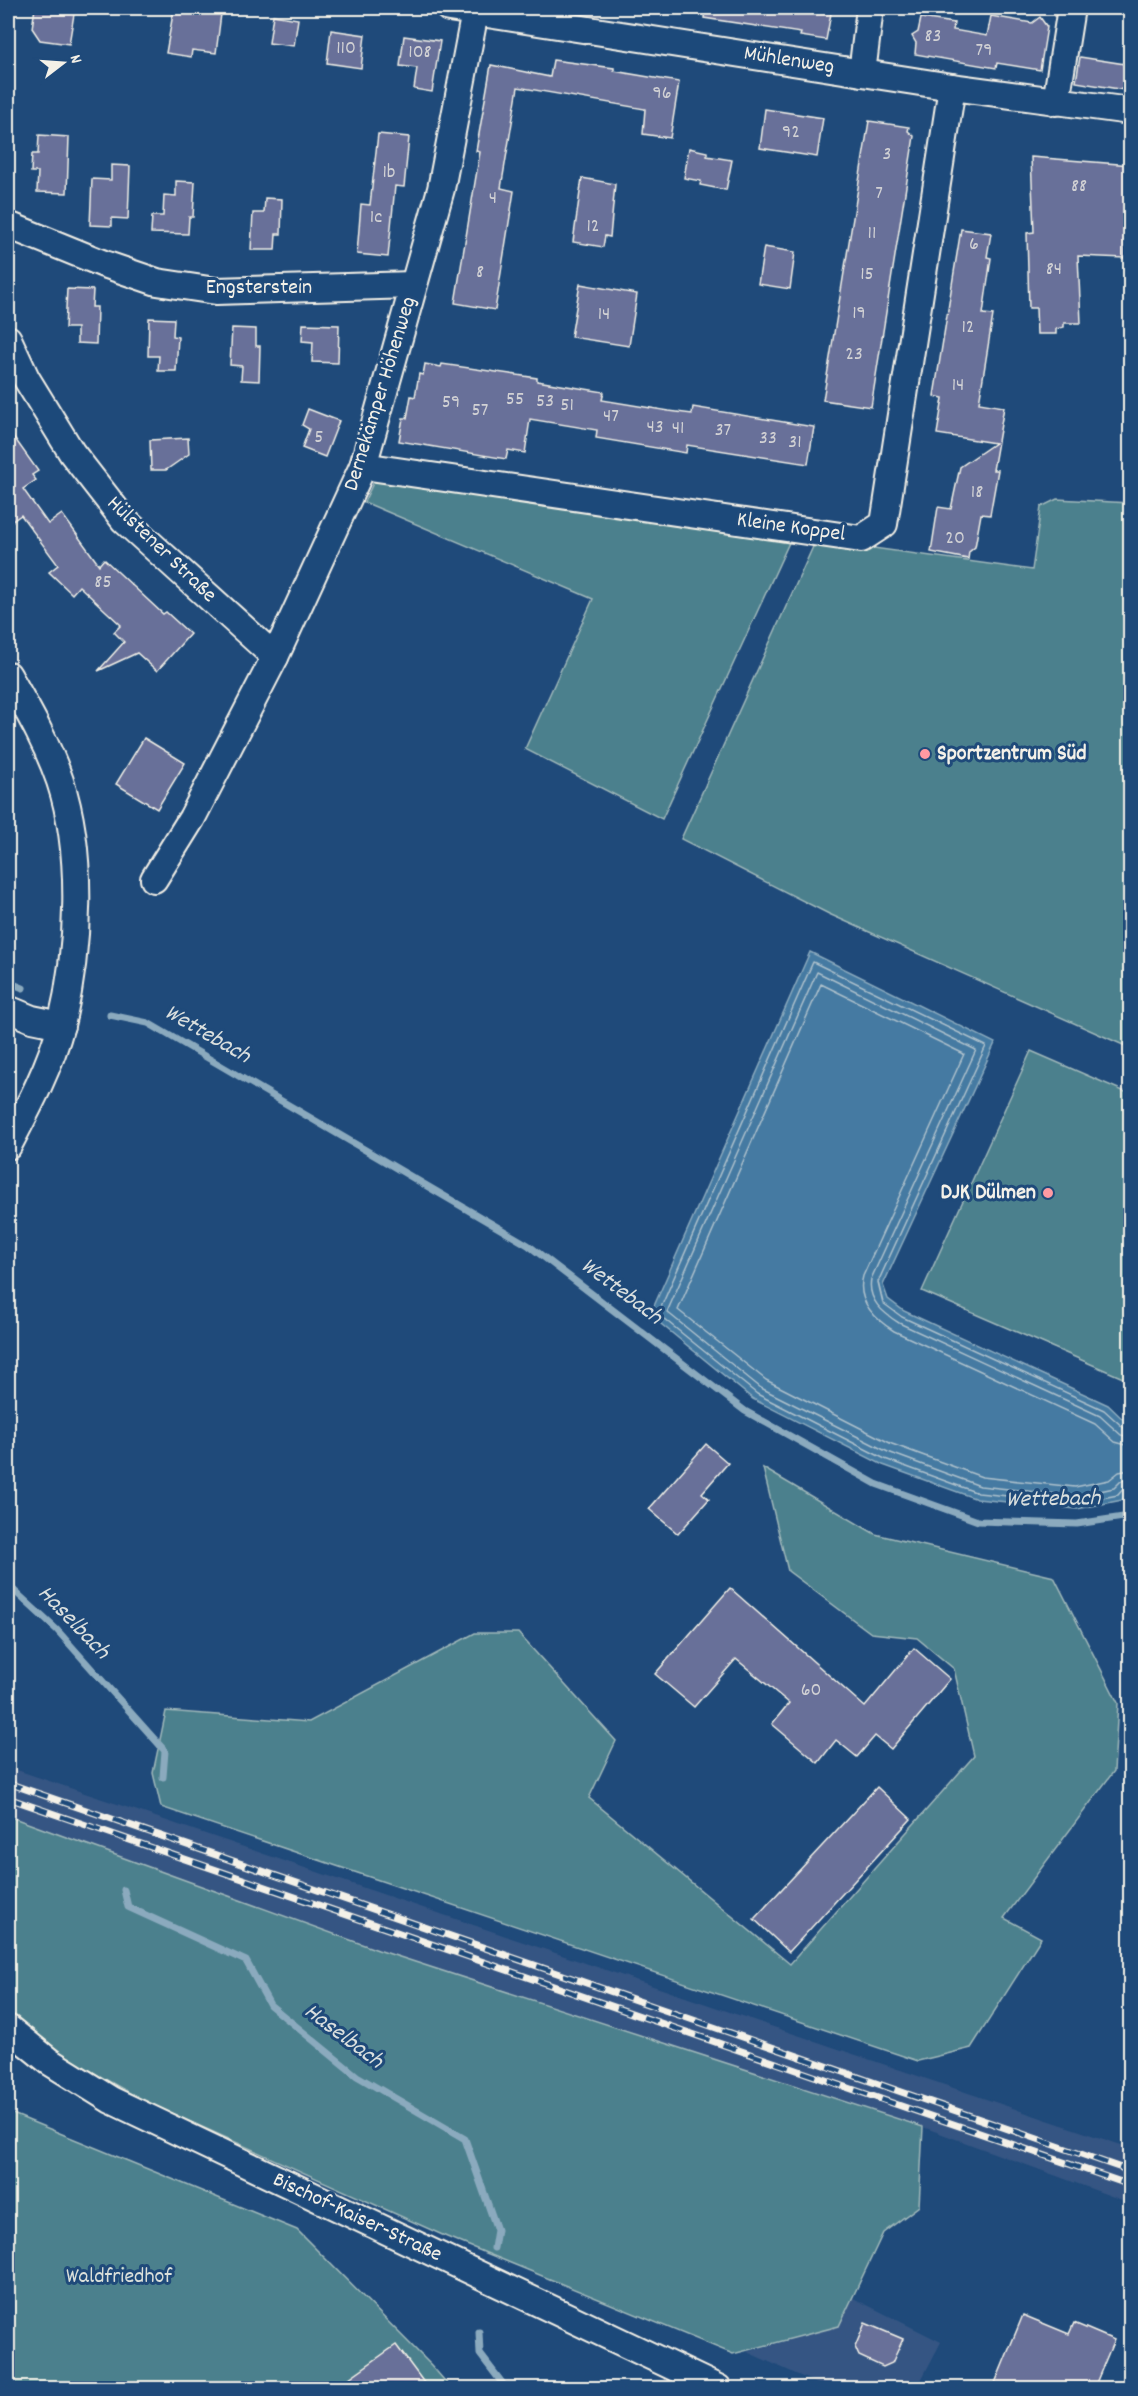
<svg xmlns="http://www.w3.org/2000/svg" width="1138" height="2396" font-family="Dekko,sans-serif">
	<rect width="100%" height="100%" fill="#1f4a7a"/>
	<filter id="ink" filterUnits="userSpaceOnUse"><feTurbulence type="fractalNoise" baseFrequency=".0167" numOctaves="2"/><feDisplacementMap in="SourceGraphic" scale="12" xChannelSelector="R" yChannelSelector="G"/><feConvolveMatrix kernelMatrix="1 2 1 2 8 2 1 2 1" color-interpolation-filters="sRGB"/></filter>
	<g filter="url(#ink)">
		<g fill="#355583">
			<path d="M8,1767l1122,381v55l-207,-76 -545,-177 -370,-134z"/>
			<path d="M853,2298l88,44 -24,46h-90l-80,-36 92,-26z"/>
		</g>
		<g fill="#4c808d" stroke="#a0b8ba" stroke-width="1.5">
			<path d="M376,477l416,59 -130,283 -137,-70 68,-150 -229,-97z"/>
			<path d="M1057,499l73,4v545l-301,-134 -148,-75 135,-299 216,30 9,-63z"/>
			<path d="M1031,1051l99,43v287l-208,-90z"/>
			<path d="M763,1468l112,66 179,43 64,126 -4,68 -110,147 37,20 -70,110 -53,13 -757,-254 -8,-34 13,-62 143,11 166,-89h43l98,108 -27,57 201,166 184,-208 -20,-87 -37,-31 -46,-5 -83,-62z"/>
			<path d="M8,1816l370,134 545,177 -4,79 -36,27 -44,93 -106,28 -286,-117 -303,-136 -78,-44 -49,-38 -9,-11z"/>
			<path d="M8,2112l289,118 134,135 20,23h-443z"/>
		</g>
		<path fill="#457aa2" stroke="#8baabe" stroke-width="1.5" d="M810,952l185,91 -112,242 5,14 16,12 204,94 22,21v63l-8,11 -45,9 -100,-10 -94,-34 -130,-66 -103,-84z"/>
		<g fill="none" stroke-linecap="round" stroke-linejoin="round">
			<g stroke="#aec1cc" stroke-width="1.5">
				<path d="M1130,1430l-5,-1 -21,-19 -202,-93 -19,-14 -5,-21 108,-236 -173,-84 -155,352 99,80 128,65 93,34 98,10 42,-8 7,-8 5,-1"/>
				<path d="M1130,1437l-9,-2 -21,-19 -201,-93c-16,-10 -32,-23 -28,-44l105,-229 -159,-78 -150,340 94,76 127,64 92,34 96,10 38,-8 7,-7 9,-2"/>
				<path d="M1130,1446l-15,-4 -20,-18 -201,-93c-19,-12 -38,-30 -31,-55l101,-222 -143,-70 -143,326 88,70 126,64 90,33 93,10 34,-7 10,-8 11,-2"/>
			</g>
			<g stroke="#8baabe" stroke-width="7">
				<path d="M8,982l15,6"/>
				<path d="M110,1015l38,8 380,222 217,166 131,73 102,37 99,3 53,-8"/>
				<path d="M8,1585l49,45 108,121 -2,26"/>
				<path d="M124,1890l4,17 118,54 24,44 87,71 108,63 32,91 -3,18"/>
				<path d="M479,2332l1,22 26,34"/>
			</g>
		</g>
		<g fill="#677099" stroke="#f4f1e8" stroke-width="1.5">
			<path d="M35,8h40l-6,36 -29,-4 -8,-12z"/>
			<path d="M174,8l47,6 -5,39 -24,-3 -1,7 -25,-4z"/>
			<path d="M705,8h127l-6,32 -26,-4 1,-3 -97,-15z"/>
			<path d="M273,15l25,4 -4,27 -25,-3z"/>
			<path d="M991,16l41,7 8,-6 7,10 -7,43 -43,-7 -1,5 -81,-14 1,-11 -4,-7 6,-4 3,-14 33,5 -1,7 34,6z"/>
			<path d="M331,30l34,5 -4,33 -34,-5z"/>
			<path d="M404,36l36,5 -8,51 -18,-3 3,-21 -17,-2z"/>
			<path d="M1080,57l51,8v26l-55,-9z"/>
			<path d="M553,60l61,8v3l65,11 -9,56 -27,-4 2,-25 -127,-22 -17,101 13,3 -19,119 -40,-7 25,-151 -4,-1 15,-86 59,12z"/>
			<path d="M765,109l58,9 -6,39 -57,-9z"/>
			<path d="M869,121l40,6 -1,4 6,5 -43,271 -48,-7z"/>
			<path d="M378,134l31,3 -5,50 -9,-1 -7,71 -31,-3 4,-50 9,1z"/>
			<path d="M39,135l30,2 -2,56 -30,-1 1,-20h-7l1,-18h6z"/>
			<path d="M689,148l18,4v4l25,4 -6,30 -26,-5 1,-4 -17,-3z"/>
			<path d="M1031,157l100,8v63h-5l-1,30 -47,-2 3,67h-17v4l-8,2v5h-19l-1,-26h-7l-2,-75 7,-1z"/>
			<path d="M111,165l19,1 -2,53 -16,-1v8l-22,-1 2,-46 19,1z"/>
			<path d="M582,178l33,6 -5,53 -5,-1 -2,11 -30,-5z"/>
			<path d="M176,181l19,1 -2,35h-4l-1,17 -37,-1 1,-17h11l1,-21 12,1z"/>
			<path d="M265,198l17,1 -1,35h-5l-1,16h-24l2,-37h11z"/>
			<path d="M961,229l30,4 -4,24 4,1 -8,56 10,1 -14,88 25,4 -11,63h5l-8,45 -9,-1 -6,33 -6,5 -1,7 -37,-7 7,-45 13,2 9,-42 35,-24 -58,-9 6,-36 -9,-2z"/>
			<path d="M764,247l31,5 -5,37 -32,-5z"/>
			<path d="M580,284l57,10 -8,52 -58,-9z"/>
			<path d="M67,289l26,1 -1,17h5l-1,37 -19,-1v-15h-12z"/>
			<path d="M149,318l25,1 -1,17 5,1 -2,34h-18l1,-15h-11z"/>
			<path d="M303,324l36,1 -1,38 -26,-1 1,-20 -11,-1z"/>
			<path d="M232,328l24,1v17h4l-1,35 -18,-1 1,-14 -12,-1z"/>
			<path d="M425,364l16,3 1,-3 95,14v3l67,11 -2,8 67,11 23,3 1,-7 121,20 -6,37 -121,-19 -1,8 -90,-15 1,-8 -67,-11 -5,34 -17,-3 -2,9 -107,-18 4,-23h4l4,-22 4,1 4,-23 4,1z"/>
			<path d="M308,409l31,12 -14,36 -23,-9 7,-19 -7,-4z"/>
			<path d="M8,429l30,42 -6,4 4,5 -13,9 25,35 14,-10 37,51 5,-6 59,55 3,-2 24,22 -33,37 -20,-18 -39,18 26,-29 -10,-10 7,-7 -42,-39 -7,8 -23,-22 9,-7 -37,-50 -13,9z"/>
			<path d="M188,438l1,16 -23,16h-15l-1,-30z"/>
			<path d="M144,738l41,25 -28,46 -41,-25z"/>
			<path d="M706,1444l22,19 -26,30 7,6 -31,35 -29,-25z"/>
			<path d="M730,1588l135,119 49,-59 36,31 -59,70 -16,-13 -18,21 -21,-17 -18,23 -46,-39 17,-21 -53,-44 -42,48 -39,-33z"/>
			<path d="M877,1787l34,32 -122,133 -35,-33z"/>
			<path d="M1023,2315l46,19 5,-11 40,17 -20,48h-101z"/>
			<path d="M865,2323l38,16 -11,24 -9,4 -24,-11 -4,-9z"/>
			<path d="M396,2345l32,43h-93z"/>
		</g>
		<g fill="none" stroke-linecap="round" stroke-linejoin="round">
			<defs>
				<g id="minor">
					<path d="M449,8l503,79 178,24"/>
					<path d="M862,73l8,-65"/>
					<path d="M1056,102l15,-94"/>
					<path d="M8,225l96,39 53,18 59,9 197,-6"/>
					<path d="M8,339l18,39 46,75 52,67 151,137"/>
					<path d="M363,466l498,73 23,-15 68,-437"/>
					<path d="M8,675c19,34 39,68 52,106 24,72 19,171 1,244 -11,42 -33,83 -53,121"/>
					<path d="M154,879l38,-61 83,-161 88,-191 78,-277 34,-177"/>
					<path d="M8,1009l24,10 29,6"/>
					<path d="M8,2028l42,34 61,38 607,288"/>
				</g>
			</defs>
			<use href="#minor" stroke="#f4f1e8" stroke-width="30"/>
			<use href="#minor" stroke="#1f4a7a" stroke-width="26"/>
			<defs>
				<g id="rail">
					<path d="M8,1783l1122,388"/>
					<path d="M8,1798l1122,387"/>
				</g>
			</defs>
			<use href="#rail" stroke="#f4f1e8" stroke-width="7"/>
			<use href="#rail" stroke="#1f4a7a" stroke-width="4.5" stroke-dasharray="14" stroke-linecap="butt"/>
		</g>
	</g>
	<g fill="#ff9aa2" stroke="#1f4a7a" stroke-width="2">
		<circle cx="925" cy="754" r="6"/>
		<circle cx="1048" cy="1193" r="6"/>
	</g>
	<g text-anchor="middle" dominant-baseline="central" stroke-width="6" stroke-linejoin="round" paint-order="stroke">
		<g font-size="20" fill="#d1d1d4">
			<text x="933" y="37">83</text>
			<text x="346" y="49">110</text>
			<text x="984" y="51">79</text>
			<text x="420" y="53">108</text>
			<text x="662" y="94">96</text>
			<text x="791" y="133">92</text>
			<text x="887" y="155">3</text>
			<text x="389" y="173">1b</text>
			<text x="1079" y="187">88</text>
			<text x="879" y="194">7</text>
			<text x="493" y="199">4</text>
			<text x="376" y="218">1c</text>
			<text x="593" y="227">12</text>
			<text x="872" y="234">11</text>
			<text x="974" y="245">6</text>
			<text x="1054" y="270">84</text>
			<text x="480" y="273">8</text>
			<text x="867" y="275">15</text>
			<text x="859" y="314">19</text>
			<text x="604" y="315">14</text>
			<text x="968" y="328">12</text>
			<text x="854" y="355">23</text>
			<text x="958" y="386">14</text>
			<text x="515" y="400">55</text>
			<text x="545" y="402">53</text>
			<text x="451" y="403">59</text>
			<text x="567" y="406">51</text>
			<text x="480" y="411">57</text>
			<text x="611" y="417">47</text>
			<text x="655" y="428">43</text>
			<text x="678" y="429">41</text>
			<text x="723" y="431">37</text>
			<text x="319" y="438">5</text>
			<text x="768" y="439">33</text>
			<text x="795" y="443">31</text>
			<text x="977" y="493">18</text>
			<text x="955" y="539">20</text>
			<text x="103" y="583">85</text>
			<text x="811" y="1691">60</text>
		</g>
		<g font-size="22" fill="#f4f1e8" stroke="#1f4a7a">
			<text transform="translate(789 61) rotate(9)">Mühlenweg</text>
			<text x="259" y="288">Engsterstein</text>
			<text transform="translate(381 394) rotate(-73)">Dernekämper Höhenweg</text>
			<text transform="translate(791 528) rotate(8)">Kleine Koppel</text>
			<text transform="translate(161 550) rotate(44)">Hülstener Straße</text>
			<text transform="translate(357 2218) rotate(25)">Bischof-Kaiser-Straße</text>
		</g>
		<g font-size="22" font-weight="bold" fill="#f4f1e8" stroke="#1f4a7a" text-anchor="start">
			<text x="937" y="754">Sportzentrum Süd</text>
			<text x="1036" y="1193" text-anchor="end">DJK Dülmen</text>
		</g>
		<g font-size="22" fill="#dbe0da" stroke="#1f4a7a">
			<text x="119" y="2277">Waldfriedhof</text>
		</g>
		<g font-size="24" font-style="italic" fill="#dadfde" stroke="#1f4a7a">
			<text transform="translate(207 1035) rotate(30)">Wettebach</text>
			<text transform="translate(621 1292) rotate(37)">Wettebach</text>
			<text transform="translate(1053 1500) rotate(-1)">Wettebach</text>
			<text transform="translate(73 1623) rotate(46)">Haselbach</text>
			<text transform="translate(343 2037) rotate(37)">Haselbach</text>
		</g>
	</g>
	<rect width="1138" height="2396" fill="none" stroke="#1f4a7a" stroke-width="30"/>
	<rect x="15" y="15" width="1108" height="2366" fill="none" stroke="#f4f1e8" stroke-width="2" filter="url(#ink)"/>
	<g transform="translate(63 63) rotate(73)" stroke="#1f4a7a" stroke-width="4.5" paint-order="stroke">
	<path d="M0-4.5L10 22L0 15L-10 22Z" fill="#f4f1e8"/>
	<text y="-9" font-size="16" font-weight="bold" text-anchor="middle" fill="#f4f1e8">N</text>
	</g>
</svg>
